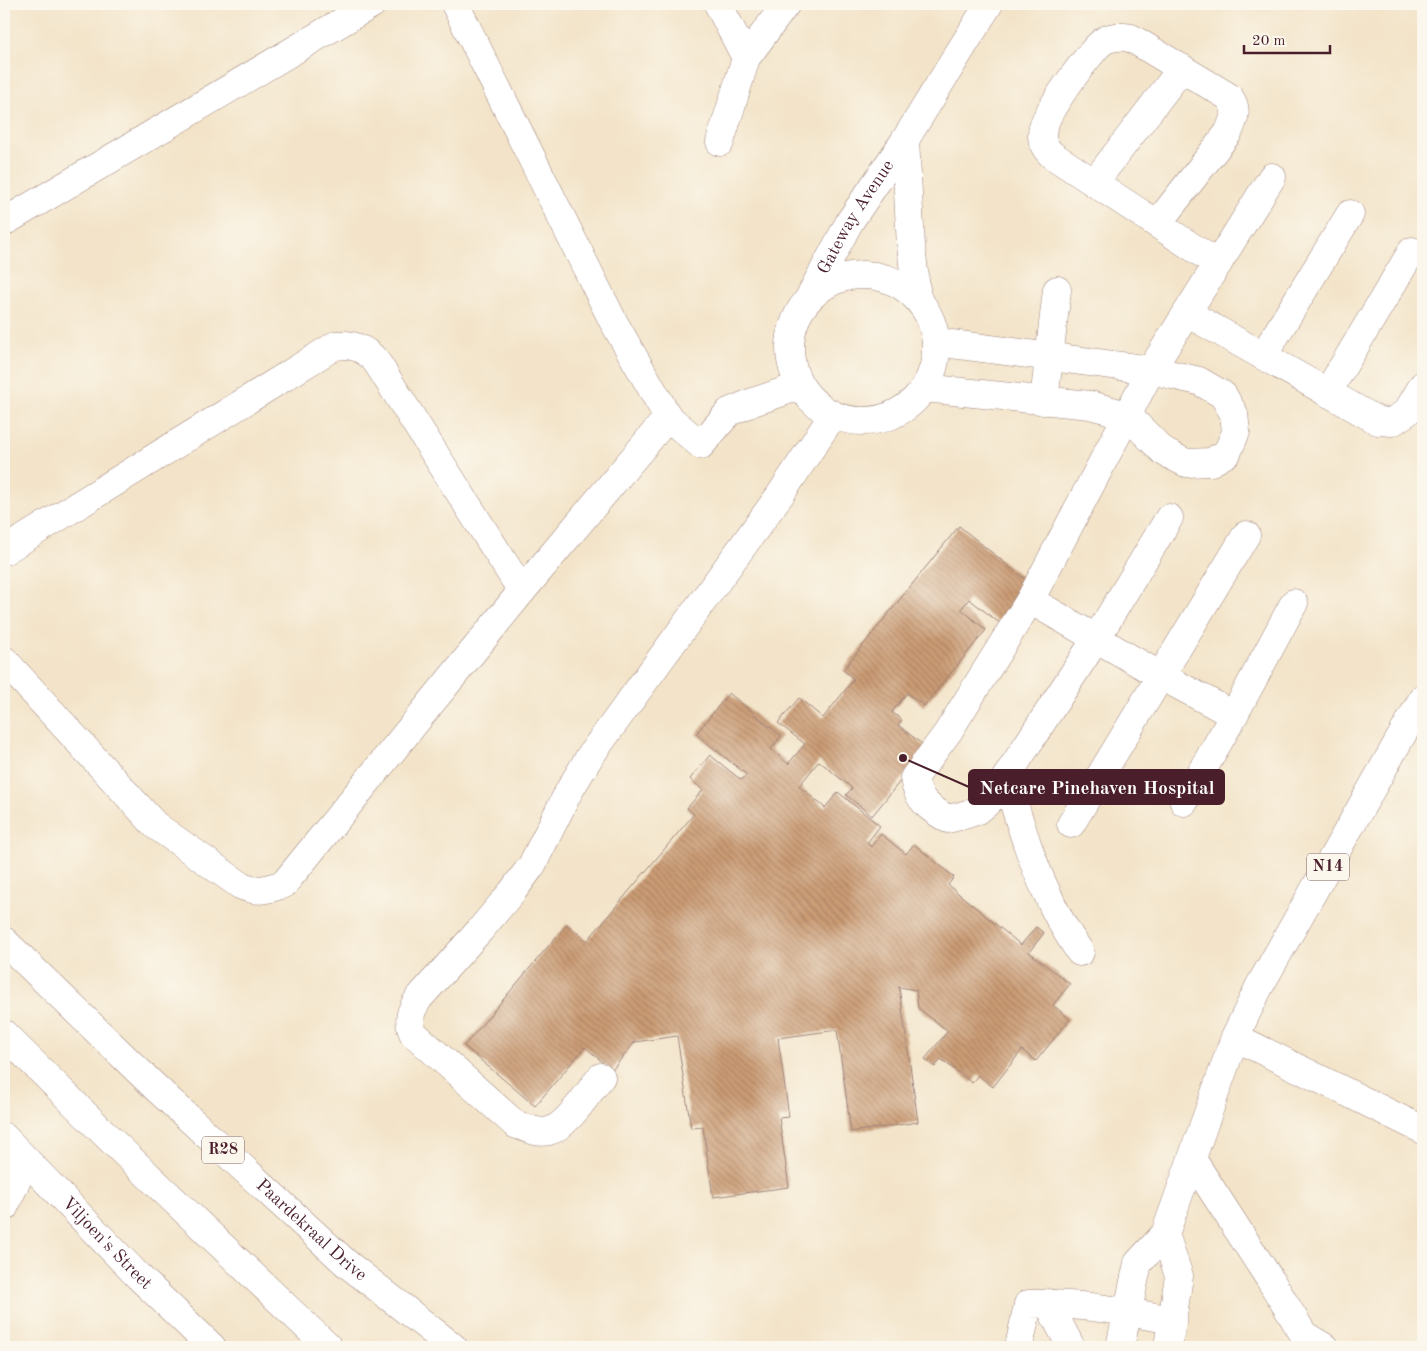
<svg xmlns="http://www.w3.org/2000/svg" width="1427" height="1351" font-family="'Old Standard TT',serif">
	<defs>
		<pattern id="building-back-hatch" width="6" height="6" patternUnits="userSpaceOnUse" patternTransform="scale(1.25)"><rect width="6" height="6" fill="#cb9c75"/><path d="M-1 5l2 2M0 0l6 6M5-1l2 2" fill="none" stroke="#a77f60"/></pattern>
	</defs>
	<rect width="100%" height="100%" fill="#fbf7ec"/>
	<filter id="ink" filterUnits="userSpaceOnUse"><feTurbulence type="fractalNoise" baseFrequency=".02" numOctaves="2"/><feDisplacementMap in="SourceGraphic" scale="10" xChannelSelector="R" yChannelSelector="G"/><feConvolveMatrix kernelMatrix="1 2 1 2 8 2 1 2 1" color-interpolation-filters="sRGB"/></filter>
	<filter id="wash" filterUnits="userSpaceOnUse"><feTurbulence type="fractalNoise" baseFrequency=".0096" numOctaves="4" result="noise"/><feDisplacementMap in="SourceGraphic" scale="20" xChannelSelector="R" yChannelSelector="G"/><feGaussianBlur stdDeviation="1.12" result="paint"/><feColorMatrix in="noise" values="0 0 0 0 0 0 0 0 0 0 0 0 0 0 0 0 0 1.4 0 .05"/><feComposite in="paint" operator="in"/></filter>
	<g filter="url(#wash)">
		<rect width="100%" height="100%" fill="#f3e4c9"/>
		<g id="blocks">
			<path fill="url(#building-back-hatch)" d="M959,526l73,59 -31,39 -32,-25 -8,10 25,21 -62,76 -17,-13 -15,19 10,8 -4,5 29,23 -55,68 -26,-21 6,-7 -33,-27 -20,25 26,22 13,-16 42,34 -13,17 4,4 10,-13 25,20 8,-10 40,33 -6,8 73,60 15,-18 8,6 -15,19 41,32 -17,21 17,14 -34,42 -14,-11 -29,37 -15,-12 -6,8 -31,-24 -6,8 -10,-8 23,-28 -30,-23 -2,-18 -17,-3 19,135 -67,10 -14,-102 -59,8 11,79 -10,1 10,69 -76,10 -10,-70 -12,1 -14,-92 -42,6 -23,28 -27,-23 -50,59 -71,-60 103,-122 20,17 107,-127 -7,-6 16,-18 -13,-11 20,-24 31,25 6,-5 -51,-41 33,-41 52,43 -10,13 17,15 17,-20 -27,-21 21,-25 24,20 31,-39 -11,-9z"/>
		</g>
	</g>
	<g filter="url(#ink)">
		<use href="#blocks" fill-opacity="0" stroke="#9e827a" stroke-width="1"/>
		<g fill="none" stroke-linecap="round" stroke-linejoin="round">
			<defs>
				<g id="minor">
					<path d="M455,4l158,317 55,96 33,28 28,-33 24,-10 47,-16"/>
					<path d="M718,4l28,54 40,-54"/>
					<path d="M905,140l6,106 6,52"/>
					<path d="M720,142l26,-84"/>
					<path d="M1094,183l88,-115"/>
					<path d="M4,222l368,-218"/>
					<path d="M1157,224l71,-91c6,-13 11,-24 1,-36l-98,-59c-9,-2 -17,-2 -26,2 -12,6 -54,66 -59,80 -2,4 -4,11 -4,15 0,9 4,14 10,20l166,109"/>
					<circle cx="863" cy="348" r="73"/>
					<path id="s1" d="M811,294l39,-73 55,-81 84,-136"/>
					<path d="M1187,313l191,108 14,1 15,-10 16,-27"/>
					<path d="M1263,356l87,-142"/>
					<path d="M924,388l166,17 37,10 37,37 22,11 25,-1 16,-9 9,-21 -2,-18 -11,-19 -24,-14 -48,-11 -215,-28"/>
					<path d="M1327,393l85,-142"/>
					<path d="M1044,401l13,-111"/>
					<path d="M1169,518l-73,121 -100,154c-16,20 -24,20 -48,26 -18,-10 -31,-19 -34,-41l34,-46 82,-132 121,-230 121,-193"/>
					<path d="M4,551l332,-206c17,-1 28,3 40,16l146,230"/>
					<path d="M1030,600l131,76 73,39"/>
					<path d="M4,660l151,165 85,60c18,8 25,5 44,-1l238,-293 146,-174"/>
					<path d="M1006,778c12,38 23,77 40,113 9,22 21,42 34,61"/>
					<path d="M1184,802l50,-87 60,-112"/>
					<path d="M1071,824l175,-289"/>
					<path d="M1235,1037l188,93"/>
					<path d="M601,1077c-13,15 -33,49 -52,54 -11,3 -23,-3 -34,-7l-102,-91c-6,-14 -2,-23 6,-35l62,-69 31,-37 20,-27 37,-74 21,-35 190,-261 53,-80"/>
					<path id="s2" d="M4,1137l134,139 74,71"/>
					<path d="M1192,1159l77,119 35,57 20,12"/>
					<path d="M4,1208l22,-48"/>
					<path d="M1048,1303l23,44"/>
					<path d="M1019,1347l9,-43c48,-2 98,8 145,16"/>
				</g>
				<g id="major">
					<path id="s3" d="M4,941l151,146 191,176 107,84"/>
					<path d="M4,1034l111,110 213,203"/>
				</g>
				<g id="highway">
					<path d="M1165,1234l14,42 -11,71"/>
					<path d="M1120,1347l18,-84 27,-29 70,-197 24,-50 164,-289"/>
				</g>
			</defs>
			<use href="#minor" stroke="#9e827a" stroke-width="29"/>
			<use href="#major" stroke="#9e827a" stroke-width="29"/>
			<use href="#highway" stroke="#9e827a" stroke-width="29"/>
			<use href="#minor" stroke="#fff" stroke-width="28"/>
			<use href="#major" stroke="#fff" stroke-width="28"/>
			<use href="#highway" stroke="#fff" stroke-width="28"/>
		</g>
	</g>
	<g text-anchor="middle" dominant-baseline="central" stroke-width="5" stroke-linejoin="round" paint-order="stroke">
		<g fill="#fbf7ec" stroke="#7f6065" stroke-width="1">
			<rect x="1307" y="853.5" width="42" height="27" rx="4"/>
			<rect x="202" y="1136.5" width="42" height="27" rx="4"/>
		</g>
		<g font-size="16" font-weight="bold" fill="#4a1f2b">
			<text x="1328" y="867">N14</text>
			<text x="223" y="1150">R28</text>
		</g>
		<g font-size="18" fill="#4a1f2b" stroke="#fbf7ec">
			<text stroke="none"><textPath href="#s1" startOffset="89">Gateway Avenue</textPath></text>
			<text stroke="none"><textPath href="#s3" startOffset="422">Paardekraal Drive</textPath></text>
			<text stroke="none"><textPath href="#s2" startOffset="148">Viljoen's Street</textPath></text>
		</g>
	</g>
	<path fill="none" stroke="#4a1f2b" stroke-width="2" d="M903 758L969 787"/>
	<circle fill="#4a1f2b" stroke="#fbf7ec" stroke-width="2" cx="903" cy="758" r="5"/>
	<rect fill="#4a1f2b" stroke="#4a1f2b" stroke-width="2" x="969" y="770" width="255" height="34" rx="5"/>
	<g font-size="19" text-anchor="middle" font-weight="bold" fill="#fff">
		<text x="1097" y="794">Netcare Pinehaven Hospital</text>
	</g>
	<rect width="1427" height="1351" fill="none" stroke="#fbf7ec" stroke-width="20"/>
	<path d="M1244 45v8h86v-8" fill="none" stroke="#4a1f2b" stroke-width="2.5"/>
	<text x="1252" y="45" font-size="15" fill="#4a1f2b" stroke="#fbf7ec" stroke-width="4" paint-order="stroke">20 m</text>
</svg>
